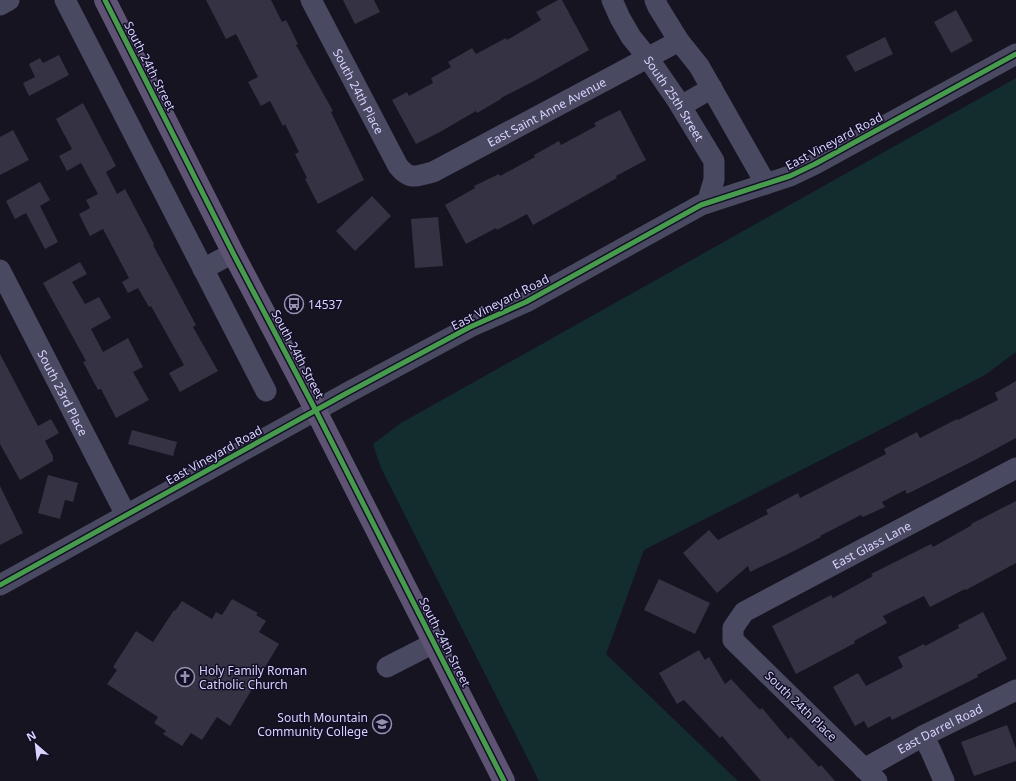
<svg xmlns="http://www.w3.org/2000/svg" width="1016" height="781" font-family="'Noto Sans',sans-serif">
	<rect width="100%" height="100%" fill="#161421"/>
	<path fill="#132c2d" d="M1016,78v274l-31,23 -111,58 -230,117 -38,104 132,127h-199l-158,-313 -8,-24 28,-21z"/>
	<g fill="#343243">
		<path d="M206,0h65l11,22 4,-2 12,24 -2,1 37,66 -2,1 33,68 -46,24 -13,-25 2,-1 -12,-24 4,-2 -14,-28 -2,2 -13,-25 -9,5 -13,-24 10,-5 -22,-43 -10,5z"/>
		<path d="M343,0h31l6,12 -25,12z"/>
		<path d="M558,0h4l27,50 -53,30 -35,18v1l-24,14 -1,-2 -36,21 -24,12 -24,-44 15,-8 2,4 24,-13 -2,-5 20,-11 -3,-5 24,-14 4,6 30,-16 1,2 34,-20 -5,-8z"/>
		<path d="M956,10l17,31 -22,12 -17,-31z"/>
		<path d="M885,37l8,17 -38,18 -9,-16z"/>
		<path d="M59,55l10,20 -40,21 -6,-13 12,-6 -6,-13 11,-6 3,5z"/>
		<path d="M83,103l33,63 -10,6 11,22 8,-5 29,55 -1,1 43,80 -3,2 25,44 -38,21 -11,-19 15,-8 -33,-59 -2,1 -11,-19 -10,5 -6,-11 7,-4 -26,-49 -13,7 -11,-22 11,-6 -4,-8 12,-6 -17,-31 -14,8 -8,-15 13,-7 -16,-30z"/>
		<path d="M620,110l26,50 -30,16 1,2 -84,47 -6,-11 -30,16 -1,-2 -30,16 -21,-39 30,-17 -1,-2 25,-12 1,2 35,-19 -1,-2 25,-14 2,4 35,-19 -2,-3z"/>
		<path d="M13,130l16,30 -29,15v-38z"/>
		<path d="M40,182l10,18 -10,6 18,36 -13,7 -19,-36 -11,6 -9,-18z"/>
		<path d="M372,196l19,20 -36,35 -19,-20z"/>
		<path d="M438,217l5,49 -28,2 -4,-49z"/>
		<path d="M80,262l7,12 -15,8 13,22 14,-7 12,21 -20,11 12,23 25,-14 15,29 -10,5 16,28 -33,18 -15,-29 -3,1 -15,-28 3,-1 -43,-78z"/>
		<path d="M0,354l38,72 13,-7 8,14 -14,8 8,15v5l-33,19 -20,-36z"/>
		<path d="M1016,381v57l-39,21 -70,35 -2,-4 -23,12 3,5 -22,10 -2,-2 -41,21 1,1 -33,17 -38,18 -2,-6 -31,27 -34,-40 26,-23 9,10 50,-26 -2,-4 32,-17 2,5 86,-44 -2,-5 33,-17 3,6 37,-19 1,1 40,-20 -3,-7z"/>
		<path d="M132,430l45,12 -4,14 -45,-12z"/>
		<path d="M48,475l30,8 -5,19 -8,-2 -5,19 -22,-6z"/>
		<path d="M0,486l23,47 -23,12z"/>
		<path d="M1016,501v62l-50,27 -1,-1 -35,18 -6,-11 -41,20 4,7 -33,18 1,2 -59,31 -24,-48 59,-31 2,3 40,-22 -2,-2 60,-30 2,3 39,-22 -1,-1z"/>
		<path d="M659,579l51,24 -15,31 -51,-24z"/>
		<path d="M232,599l26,14 -2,2 10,6 -7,11 20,12 -49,82 -13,-9 -15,23 -11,-7 -9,13 -19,-12 3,-3 -12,-8 4,-6 -51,-33 10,-14 -4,-3 23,-36 17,11 21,-32 1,1 7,-10 30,18 4,-7 6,3z"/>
		<path d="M983,612l24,47 -30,16 1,2 -86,43 -2,-4 -22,12 -4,-7 -9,5 -22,-39 25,-14 8,13 37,-19 -5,-10 26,-13 1,2 34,-18 -1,-3z"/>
		<path d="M699,650l6,10 4,-3 16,27 6,-5 29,31 2,-2 26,31 3,-2 28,30 2,-2 14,16h-74l-39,-45 -2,2 -36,-38 -7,4 -18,-31z"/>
		<path d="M1007,725l9,24v12l-42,15 -13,-34z"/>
	</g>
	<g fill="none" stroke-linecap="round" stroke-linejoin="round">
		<g stroke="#4a4962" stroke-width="21">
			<path d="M65,0l201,391"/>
			<path id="s1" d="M311,0l87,166c12,15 18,10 35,6l246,-131"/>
			<path id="s2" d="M612,0l8,18 11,19 17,21 29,42 37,61v19l-7,23"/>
			<path d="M655,0l3,7 21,34 20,25 67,118"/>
			<path d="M0,5l9,-5"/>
			<path d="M681,106l31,-18"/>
			<path d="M203,269l30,-16"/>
			<path id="s3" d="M0,270l126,245"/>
			<path d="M0,585l347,-192 123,-66 56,-25 175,-97 89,-29 25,-12 201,-110"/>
			<path d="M387,667l47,-24"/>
			<path d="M923,736l8,15 13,30"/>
			<path id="s4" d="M864,769l59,-33 93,-46"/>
			<path id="s5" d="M877,781l-144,-141v-12l11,-16 272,-144"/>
		</g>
		<path stroke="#5e5373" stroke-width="22" d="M105,0l128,253 83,158 188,370"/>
		<defs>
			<g id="cycleway">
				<path d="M105,0l128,253 83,158 188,370"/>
				<path d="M0,585l347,-192 123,-66 56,-25 175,-97 89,-29 25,-12 201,-110"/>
			</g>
		</defs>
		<use href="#cycleway" stroke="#130f26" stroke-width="8"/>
		<use href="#cycleway" stroke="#469c4c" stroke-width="5"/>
	</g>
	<defs>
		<symbol id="bus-ring" viewBox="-11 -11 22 22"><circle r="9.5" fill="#130f26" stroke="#9591b1" stroke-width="1.5"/><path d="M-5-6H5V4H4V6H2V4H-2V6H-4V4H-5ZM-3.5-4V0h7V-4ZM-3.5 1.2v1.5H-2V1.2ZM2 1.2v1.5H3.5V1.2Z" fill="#9591b1"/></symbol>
		<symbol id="church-ring" viewBox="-11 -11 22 22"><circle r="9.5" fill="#130f26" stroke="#9591b1" stroke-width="1.5"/><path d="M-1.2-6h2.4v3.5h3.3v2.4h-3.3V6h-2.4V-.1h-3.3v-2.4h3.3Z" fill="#9591b1"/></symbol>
		<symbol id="university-ring" viewBox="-11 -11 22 22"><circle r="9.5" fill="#130f26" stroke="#9591b1" stroke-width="1.5"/><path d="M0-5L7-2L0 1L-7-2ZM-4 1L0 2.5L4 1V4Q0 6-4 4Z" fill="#9591b1"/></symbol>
	</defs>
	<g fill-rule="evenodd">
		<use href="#bus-ring" x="283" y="293" width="22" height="22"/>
		<use href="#church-ring" x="174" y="666" width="22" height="22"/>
		<use href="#university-ring" x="371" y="713" width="22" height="22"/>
	</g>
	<g text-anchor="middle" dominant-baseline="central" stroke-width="3" stroke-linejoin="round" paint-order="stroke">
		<g font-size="12" fill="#d9d4ff" stroke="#130f26">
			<text transform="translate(150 66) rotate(63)">South 24th Street</text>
			<text stroke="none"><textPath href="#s1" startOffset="103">South 24th Place</textPath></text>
			<text stroke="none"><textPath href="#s2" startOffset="117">South 25th Street</textPath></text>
			<text stroke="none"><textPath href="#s1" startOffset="355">East Saint Anne Avenue</textPath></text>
			<text transform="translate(834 141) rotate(-28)">East Vineyard Road</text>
			<text transform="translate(500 302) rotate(-27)">East Vineyard Road</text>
			<text transform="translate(298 354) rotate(62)">South 24th Street</text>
			<text stroke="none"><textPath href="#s3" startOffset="138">South 23rd Place</textPath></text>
			<text transform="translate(214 455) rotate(-29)">East Vineyard Road</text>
			<text stroke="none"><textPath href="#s5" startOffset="377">East Glass Lane</textPath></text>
			<text transform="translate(445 642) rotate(63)">South 24th Street</text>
			<text transform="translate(801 706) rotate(44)">South 24th Place</text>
			<text stroke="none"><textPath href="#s4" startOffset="86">East Darrel Road</textPath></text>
		</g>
		<g font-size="12" fill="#d9d4ff" stroke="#130f26" text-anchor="start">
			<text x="308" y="304">14537</text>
			<text x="199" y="670">Holy Family Roman<tspan x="199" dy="14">Catholic Church</tspan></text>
			<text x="368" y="717" text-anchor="end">South Mountain<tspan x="368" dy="14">Community College</tspan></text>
		</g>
	</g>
	<g transform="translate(36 745) rotate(332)" stroke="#130f26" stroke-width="3" paint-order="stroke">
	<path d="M0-3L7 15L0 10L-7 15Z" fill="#d9d4ff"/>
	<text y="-6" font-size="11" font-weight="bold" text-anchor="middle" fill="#d9d4ff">N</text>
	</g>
</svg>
